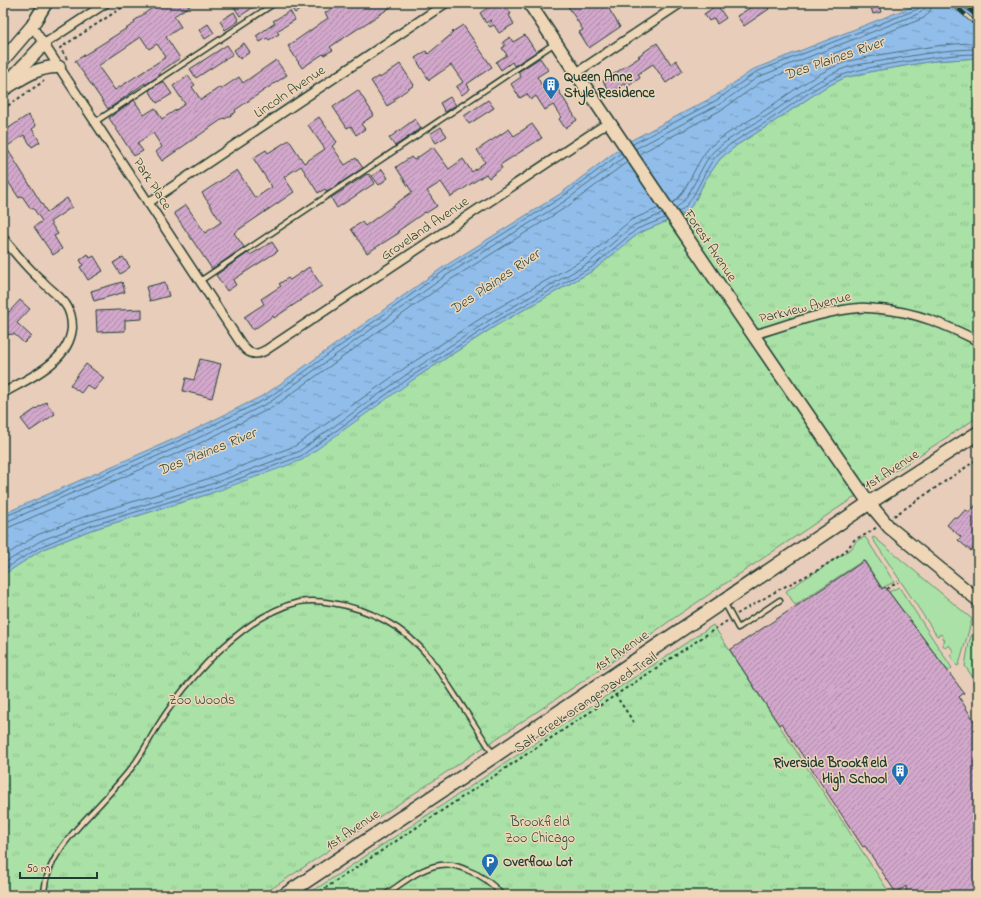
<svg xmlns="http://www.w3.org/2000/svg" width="981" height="898" font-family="'Indie Flower',sans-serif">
	<defs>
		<pattern id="park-tufts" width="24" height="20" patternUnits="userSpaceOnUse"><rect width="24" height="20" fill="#a9e1a6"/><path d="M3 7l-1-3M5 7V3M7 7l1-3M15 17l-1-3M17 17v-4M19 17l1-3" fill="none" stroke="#91c290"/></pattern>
		<pattern id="water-ripples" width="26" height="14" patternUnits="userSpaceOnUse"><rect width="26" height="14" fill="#91bdea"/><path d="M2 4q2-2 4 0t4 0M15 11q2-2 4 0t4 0" fill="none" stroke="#769bbe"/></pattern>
		<pattern id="building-hatch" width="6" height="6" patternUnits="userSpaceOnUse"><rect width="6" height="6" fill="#d2a7cb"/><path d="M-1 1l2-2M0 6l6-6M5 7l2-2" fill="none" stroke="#aa89a6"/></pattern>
	</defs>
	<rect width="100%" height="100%" fill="#e8cdba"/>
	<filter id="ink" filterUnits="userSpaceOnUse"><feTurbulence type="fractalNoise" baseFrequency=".025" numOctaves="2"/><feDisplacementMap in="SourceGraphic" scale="8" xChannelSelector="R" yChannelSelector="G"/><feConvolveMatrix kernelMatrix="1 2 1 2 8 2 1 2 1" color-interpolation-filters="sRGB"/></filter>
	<g filter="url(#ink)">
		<g fill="#a9e1a6" stroke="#648f6d">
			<path d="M864,537l2,1 28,44 -12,6 -18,-28 -69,45 -9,-14 66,-43 4,-7z"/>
			<path d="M874,537l98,82 -13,46 -2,1 -7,-11 4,-3 -5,-7 -4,3 -3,-5 3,-2 -4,-7 -4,2 -65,-98z"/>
			<path d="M899,587l53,81 -4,3 -59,-79z"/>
			<path d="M978,626v59l-13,-19 4,-24 5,-14z"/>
		</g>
		<g fill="url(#park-tufts)" stroke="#648f6d">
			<path d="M977,58l1,1v358l-146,95 -158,106 -58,41 -354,236h-259v-320l40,-26 48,-19 118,-36 208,-117 80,-52 97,-55 45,-37 45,-19 10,-11 10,-21 16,-23 17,-14 32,-20 55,-37 20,-10 30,-7 60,-10z"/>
			<path d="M713,625l178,270h-584z"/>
		</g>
		<path fill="url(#water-ripples)" stroke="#638aa1" d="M921,3h57v55l-44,3 -60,10 -30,7 -20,10 -55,37 -32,20 -17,14 -16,23 -10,21 -10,11 -45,19 -45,37 -97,55 -80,52 -115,83 -93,34 -118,36 -48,19 -40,26v-61l187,-82 76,-38 176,-126 118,-74 68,-52 87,-46 39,-27z"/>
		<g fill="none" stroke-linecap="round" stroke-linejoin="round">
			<g stroke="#4d707d" stroke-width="1">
				<path d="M633,144l84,-44 39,-28 162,-63 2,-3 1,-3"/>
				<path d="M635,149l85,-45 38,-27 162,-64 4,-4 2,-6"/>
				<path d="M639,154l84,-45 38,-27 163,-64 6,-7 2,-8"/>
				<path d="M672,203c13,-5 25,-45 39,-57 15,-13 33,-22 50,-33 25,-17 49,-36 77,-48 14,-6 32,-8 47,-11 31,-5 62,-11 93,-11"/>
				<path d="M675,208c15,-6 26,-45 39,-57 16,-14 34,-23 51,-34 25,-16 48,-35 75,-47 14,-6 32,-7 47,-10 30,-5 60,-11 91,-11"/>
				<path d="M678,212c15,-5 26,-44 39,-57 15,-14 34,-23 51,-34 24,-15 47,-36 75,-46 15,-6 32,-8 47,-11 29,-4 58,-10 88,-10"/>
				<path d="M3,517l61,-25 128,-57 76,-37 176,-127 118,-74 59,-44"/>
				<path d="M3,522l5,-1 186,-81 76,-38 177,-127 118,-74 59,-44"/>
				<path d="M3,528l7,-1 186,-82 77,-38 177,-127 118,-74 59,-44"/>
				<path d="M3,557l34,-22 49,-19 118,-36 91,-34 114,-81 80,-52 97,-55 45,-38 28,-12"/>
				<path d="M3,564l37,-23 48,-19 118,-36 92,-34 115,-82 80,-52 96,-55 45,-38 28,-11"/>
				<path d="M3,570l39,-24 48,-20 118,-36 93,-34 114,-82 80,-52 97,-55 45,-38 28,-11"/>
			</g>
		</g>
		<g fill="url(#building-hatch)" stroke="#1f3d34" fill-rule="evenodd">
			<path d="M159,3h35l-20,13 7,11 -15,10 14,21 -20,14v3l-15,10v-2l-37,26 -33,-48 60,-38 -1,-2zM141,37l8,12 8,-5 9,13 -51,33 -17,-24z"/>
			<path d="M241,3h19l-20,13 -6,-9z"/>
			<path d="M288,3h22l-15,10z"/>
			<path d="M340,3h57l-67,44 3,3 -9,5 -1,-1 -21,14 -14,-22 40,-28 -3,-5z"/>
			<path d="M495,3h6l3,5 2,-2 5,8 -2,1 5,9 -15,9 -5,-8 -4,2 -2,-2 3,-4 -1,-1 -4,3 -6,-10z"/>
			<path d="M566,3h52l-9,6 11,18 -31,21 -10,-16 4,-2z"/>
			<path d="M746,3h19l4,6 -25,17 -7,-10 13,-8z"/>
			<path d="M874,3h4l3,9 -8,2 -3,-10z"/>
			<path d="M717,5l9,13 -9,6 -3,-6 -5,3 -5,-7z"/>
			<path d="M290,11l5,9 -18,11 2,3 -10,6 -2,-2 -7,4 -4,-6 19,-13 -2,-2z"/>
			<path d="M234,12l5,9 -14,9 -5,-9z"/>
			<path d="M208,24l6,9 -9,6 -6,-9z"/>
			<path d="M463,25l29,42 -25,17 3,5 -8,6 -6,-8 7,-5 -12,-17 -22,15 -14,-22 11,-7 2,3 25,-21 -1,-1z"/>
			<path d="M525,35l11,17 -22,14 -2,-4 -11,8 -5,-8 11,-7 -5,-7 3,-2 -2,-4 7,-5 3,5z"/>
			<path d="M244,43l6,9 -10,7 -6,-9z"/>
			<path d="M657,43l14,21 5,-4 7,11 -17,12 -13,-19 -15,10 2,4 -13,9 -2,-4 -15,10 -7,-12 37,-24 -2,-1z"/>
			<path d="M227,45l6,9 -37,24 -6,-9z"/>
			<path d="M540,58l8,12 -11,7 10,17 10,-6 20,32 -12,8 -6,-9 2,-2 -8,-12 -8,5 -9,-14 -5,4 -4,-6 -7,4 -9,-14 10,-7 -3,-5z"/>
			<path d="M276,60l11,15 -52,35 1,2 -11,7 -1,-1 -62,43 -6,-9 6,-5 -9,-14 -16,10 6,8 -9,5 -25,-38 25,-18 10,15 11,-7 7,11 23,-15 -12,-18 15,-10 7,9 -3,2 9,13 19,-13 1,2 18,-12 4,6z"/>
			<path d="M400,64l14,21 -20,14 1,2 -8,5 -16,-25 8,-5 1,2z"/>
			<path d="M163,81l9,13 -15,9 -8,-13z"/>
			<path d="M358,90l16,25 -13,9 4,5 -9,6 -5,-9 -4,2 -14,-21z"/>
			<path d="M450,97l6,8 -11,7 -5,-9z"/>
			<path d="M488,100l6,8 -25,16 -5,-8z"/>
			<path d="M28,115l8,11 -4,3 8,13 -8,5 -8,-12 -18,12 41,65 20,-14 5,9 -22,15 8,12 -4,2 8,13 -9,6 -19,-28 8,-6 -9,-13 -2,1 -9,-13 -3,2 -16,-24v-42z"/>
			<path d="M319,117l18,25 -5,4 13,19 11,-7 7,10 -36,24 -2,-3 -7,4 -17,-27 -17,11 10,15 -60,41 10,14 -32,22 -38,-56 12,-8 19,28 16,-11 -19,-29 35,-23 18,28 17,-11 -19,-29 13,-8 2,3 21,-13 15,23 21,-14 -17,-24z"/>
			<path d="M415,119l6,9 -26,18 -6,-8z"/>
			<path d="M532,124l10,14 -42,27 2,3 -13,10 -3,-4 -35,23 -10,-15 -14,9 10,15 -11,7 -1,-1 -27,19 1,2 -32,20 -16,-24 11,-7 3,4 47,-34 -16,-25 15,-10 3,3 19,-13 16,22 14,-10 9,13 13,-10 -8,-12 32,-21 5,7z"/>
			<path d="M441,127l6,9 -11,7 -6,-9z"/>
			<path d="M382,169l6,9 -9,7 -7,-9z"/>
			<path d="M367,174l1,1 1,-1 6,9 -38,25 -6,-10z"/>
			<path d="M272,242l6,9 -45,29 3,5 -9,6 -11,-16 32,-22 2,2z"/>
			<path d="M88,254l2,4 4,-2 9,15 -15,9 -8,-13 3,-2 -3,-5z"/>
			<path d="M123,257l7,10 -10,7 -7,-11z"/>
			<path d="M309,267l13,19 -48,32 -1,-2 -20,14 -9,-13 20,-13 -3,-5 20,-13 -2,-2 9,-6 2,2z"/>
			<path d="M122,282l3,10 -31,9 -3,-10z"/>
			<path d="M165,282l4,14 -19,5 -4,-14z"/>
			<path d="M20,300l10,9 -13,14 14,13 -7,7 -10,-9 -11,1v-22l6,-1z"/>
			<path d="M142,309v10l-17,1v11l-28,1 -1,-21z"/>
			<path d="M200,359l21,5 -9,34 -29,-7 3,-13 8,2z"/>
			<path d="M86,364l18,14 -10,12 -7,-5 -6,8 -11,-8z"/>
			<path d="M46,402l9,12 -25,17 -9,-12z"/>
			<path d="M978,502v18l-3,4 3,2v16l-7,9 -13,-11 3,-3 -14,-12 7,-8 4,1 7,-8 5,2z"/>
			<path d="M864,561l18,28 3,-2 79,106 -5,4 19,30v168h-71l-1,-9 -10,7 -31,-47 -2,1 -82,-124 -2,2 -49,-75z"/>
		</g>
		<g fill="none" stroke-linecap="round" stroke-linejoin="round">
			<defs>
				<g id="lane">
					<path d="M95,122l180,-119"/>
					<path d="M200,281l355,-238"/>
					<path d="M724,602l14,26 42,-28"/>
					<path d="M44,895c1,-36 31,-65 54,-89 12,-13 24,-26 35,-40 9,-12 16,-26 24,-39 11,-18 24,-35 38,-51 26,-30 65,-65 104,-74 11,-2 23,-1 33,1 38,6 72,24 97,54 9,12 18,25 26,38 13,20 26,39 38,59"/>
					<path d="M385,895c19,-13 43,-34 67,-30 5,1 10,3 15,5 15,5 25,13 35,25"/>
				</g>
				<g id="street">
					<path d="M32,26l210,319c7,10 14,11 24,5l343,-228"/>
					<path d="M44,44l62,-41"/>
					<path d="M576,73l105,-70"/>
					<path d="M148,203l298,-200"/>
					<path d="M3,238c12,15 24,30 39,43 7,8 18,15 24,24 5,7 6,15 6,23 -3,34 -43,50 -69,65"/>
					<path d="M753,335c34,-10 70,-24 106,-27 7,-1 14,1 21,1 37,3 66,16 98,32"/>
				</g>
				<g id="secondary">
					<path d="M529,3c112,167 225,335 340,500l20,24 89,73"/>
					<path d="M3,60l29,-34 14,-23"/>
					<path d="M8,82l36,-38"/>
					<path d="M3,90c18,-11 34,-24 56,-23"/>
				</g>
				<path id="primary" d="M285,895l209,-139 375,-253 109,-70"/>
			</defs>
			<use href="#lane" stroke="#1f3d34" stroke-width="7"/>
			<use href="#street" stroke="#1f3d34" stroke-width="11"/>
			<use href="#secondary" stroke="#1f3d34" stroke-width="15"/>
			<use href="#primary" stroke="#1f3d34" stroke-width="16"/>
			<g stroke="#1f3d34" stroke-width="2" stroke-dasharray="3 3" stroke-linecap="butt">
				<path d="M67,59l-7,-11 69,-45"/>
				<path d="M3,109l41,-28"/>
				<path d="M894,516l84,-57"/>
				<path d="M887,589l11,-7"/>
				<path d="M737,614l45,-26 36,-18 26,-17 11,-14 12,-5 10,-7"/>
				<path d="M612,690l23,34"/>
				<path d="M315,895l412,-274"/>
			</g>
			<use href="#lane" stroke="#eed6b6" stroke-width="4"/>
			<use href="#street" stroke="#eed6b6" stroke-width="8"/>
			<use href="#secondary" stroke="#eed6b6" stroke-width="12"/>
			<use href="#primary" stroke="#eed6b6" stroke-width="13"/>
			<defs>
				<g id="rail">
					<path d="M952,3l26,23"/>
					<path d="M962,3l16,14"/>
					<path d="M971,3l7,6"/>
				</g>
			</defs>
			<use href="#rail" stroke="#1f3d34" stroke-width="4.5"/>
			<use href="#rail" stroke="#eed6b6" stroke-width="3" stroke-dasharray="9" stroke-linecap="butt"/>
		</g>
	</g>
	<defs>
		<symbol id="building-pin" viewBox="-11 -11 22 30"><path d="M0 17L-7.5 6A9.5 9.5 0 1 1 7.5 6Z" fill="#1f6fb2" stroke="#eed6b6"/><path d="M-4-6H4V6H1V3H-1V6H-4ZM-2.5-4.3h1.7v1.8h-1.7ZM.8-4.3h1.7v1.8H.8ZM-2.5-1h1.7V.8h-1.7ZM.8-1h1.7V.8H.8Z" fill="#fff"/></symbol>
		<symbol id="parking-pin" viewBox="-11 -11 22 30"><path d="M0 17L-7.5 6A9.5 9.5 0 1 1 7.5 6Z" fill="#1f6fb2" stroke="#eed6b6"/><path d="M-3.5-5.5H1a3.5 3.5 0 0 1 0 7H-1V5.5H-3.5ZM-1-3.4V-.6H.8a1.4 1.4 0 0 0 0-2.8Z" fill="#fff"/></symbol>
	</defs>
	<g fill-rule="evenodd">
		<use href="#building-pin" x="541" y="75" width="20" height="27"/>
		<use href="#building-pin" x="890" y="761" width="20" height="27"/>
		<use href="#parking-pin" x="480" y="852" width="20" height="27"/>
	</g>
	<g text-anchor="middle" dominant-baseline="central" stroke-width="3" stroke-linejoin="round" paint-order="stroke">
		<g font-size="14" font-weight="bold" fill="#1f3d34" stroke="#eed6b6" text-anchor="start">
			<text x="564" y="77">Queen Anne<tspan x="564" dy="16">Style Residence</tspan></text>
			<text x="887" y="763" text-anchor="end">Riverside Brookfield<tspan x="887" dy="16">High School</tspan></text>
			<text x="503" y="862">Overflow Lot</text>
		</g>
		<g font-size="14" fill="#1f3d34" stroke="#eed6b6">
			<text transform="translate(290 92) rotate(-34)">Lincoln Avenue</text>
			<text transform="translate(152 184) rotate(57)">Park Place</text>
			<text transform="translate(425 229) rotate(-34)">Groveland Avenue</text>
			<text transform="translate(710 246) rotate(56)">Forest Avenue</text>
			<text transform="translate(805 308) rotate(-14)">Parkview Avenue</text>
			<text transform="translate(892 470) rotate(-33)">1st Avenue</text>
			<text transform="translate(622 651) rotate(-34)">1st Avenue</text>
			<text transform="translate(586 703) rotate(-34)">Salt Creek Orange Paved Trail</text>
			<text transform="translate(353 830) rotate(-34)">1st Avenue</text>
		</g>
		<g font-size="14" fill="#2d4d3f" stroke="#eed6b6">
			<text x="202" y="700">Zoo Woods</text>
			<text x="540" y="822">Brookfield<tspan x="540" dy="16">Zoo Chicago</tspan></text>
		</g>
		<g font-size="15" font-style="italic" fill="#2a4a46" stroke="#eed6b6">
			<text transform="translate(834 59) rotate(-19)">Des Plaines River</text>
			<text transform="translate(495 282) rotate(-34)">Des Plaines River</text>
			<text transform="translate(207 452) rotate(-22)">Des Plaines River</text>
		</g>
	</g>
	<rect width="981" height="898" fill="none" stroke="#eed6b6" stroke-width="16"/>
	<rect x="8" y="8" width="965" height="882" fill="none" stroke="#1f3d34" stroke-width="1.5" filter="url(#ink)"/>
	<path d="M20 872v6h77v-6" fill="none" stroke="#1f3d34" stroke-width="2"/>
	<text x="26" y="872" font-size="12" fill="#1f3d34" stroke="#eed6b6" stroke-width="3" paint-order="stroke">50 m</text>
</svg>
